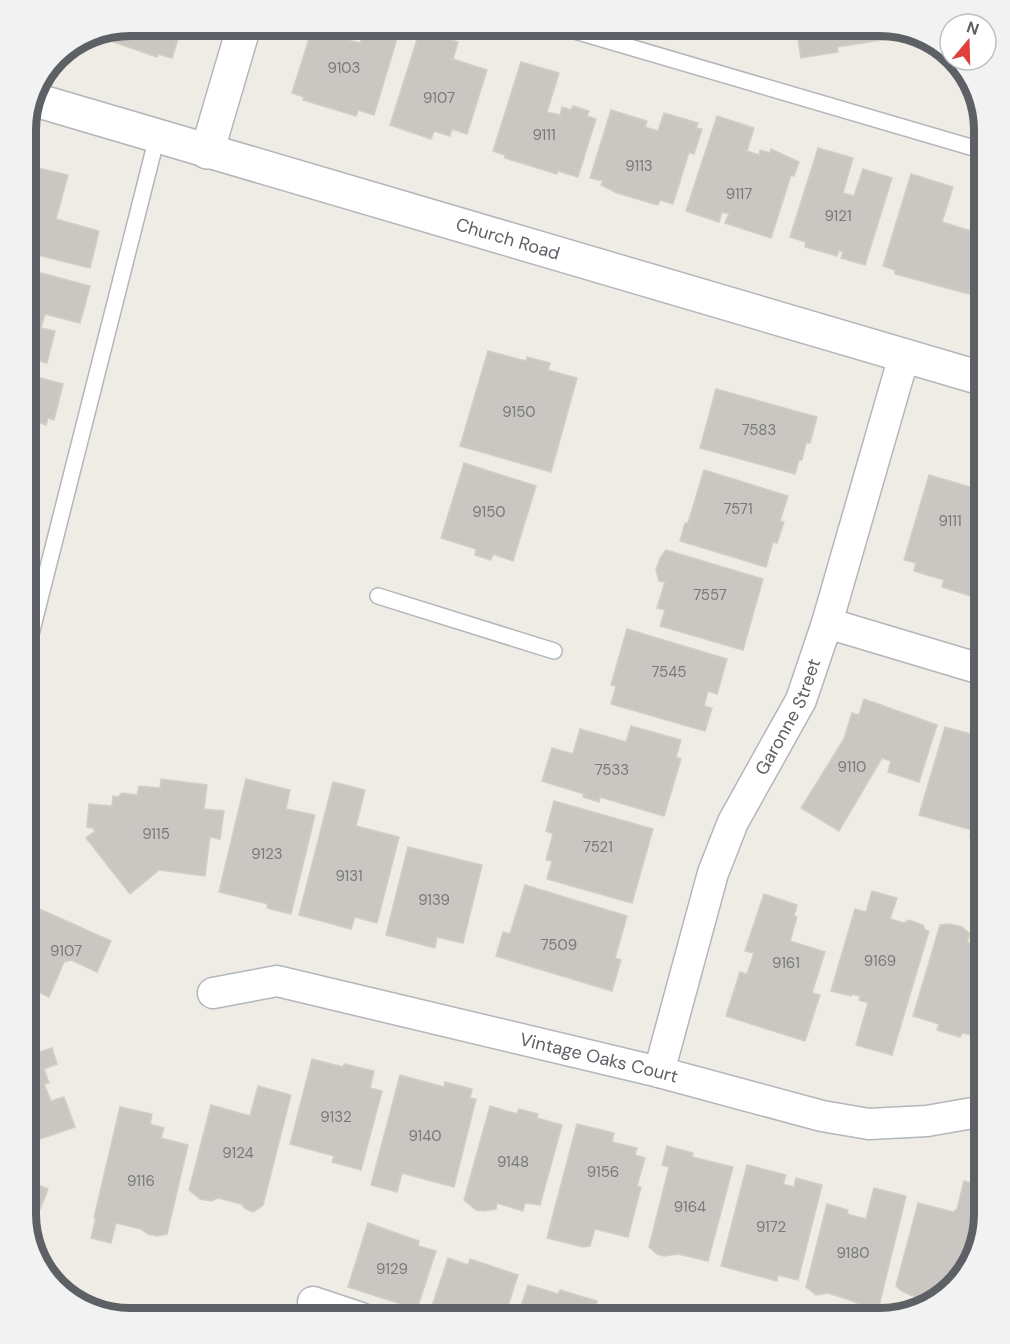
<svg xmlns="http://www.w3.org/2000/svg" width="1010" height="1344" font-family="'DM Sans',sans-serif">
	<rect width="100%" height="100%" fill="#efece6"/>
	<g fill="#cac7c2" stroke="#d3cec4" stroke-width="1.5">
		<path d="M130,25l52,1 -10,32 -14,-4 -1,3 -58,-20z"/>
		<path d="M313,26h11l26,7 -2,7 12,3 5,-17 33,9 -24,80 -16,-5 -2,6 -53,-16 1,-3 -12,-4z"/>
		<path d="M796,26h91l6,2 2,10 -58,9 1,5 -37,6z"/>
		<path d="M420,30l38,12 -5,17 34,11 -20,64 -15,-5 -2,7 -16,-5 -3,8 -41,-14z"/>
		<path d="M521,62l38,11 -12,39 13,3 2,-8 9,3 2,-4 16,5 -2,5 9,3 -18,58 -20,-6 -1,3 -52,-16v-3l-12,-4z"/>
		<path d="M611,110l36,11 -2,6 13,4 6,-18 34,10 -2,5 6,1 -8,25 -5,-2 -16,52 -13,-4 -2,5 -41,-12 -16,-8 2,-4 -13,-3z"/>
		<path d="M717,116l37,12 -7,23 12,4 1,-5 10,3 1,-4 28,13 -5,14 -3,-1 -20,63 -46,-15 4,-9 -7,-2 -3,10 -33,-11z"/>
		<path d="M818,148l35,10 -10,35 11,3 9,-27 29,9 -27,87 -24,-7 2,-6 -4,-2 -2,6 -32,-9 1,-5 -16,-5z"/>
		<path d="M26,165l42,10 -12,44 43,12 -9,37 -64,-16z"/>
		<path d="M911,174l42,13 -11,35 42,13v10l-15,49 -74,-20v-4l-12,-4z"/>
		<path d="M26,269l64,17 -10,37 -35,-9 -4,14 14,3 -8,32 -21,-6z"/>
		<path d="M488,351l38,10 1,-4 23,6 -2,7 29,8 -26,94 -91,-26z"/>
		<path d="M26,374l37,10 -9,36 -6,-2 -2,7 -8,-3 -11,41h-1z"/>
		<path d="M716,389l101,28 -7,26h-4l-4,17h-3l-4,14 -95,-26z"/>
		<path d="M464,463l72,23 -23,75 -20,-7 -2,6 -16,-5 1,-6 -35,-11z"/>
		<path d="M704,470l84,26 -8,25 4,1 -7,21 -4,-1 -7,25 -86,-26 5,-18h3z"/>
		<path d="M929,475l55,16v59l-13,46 -29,-9 2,-7 -30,-9 2,-8 -12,-3z"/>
		<path d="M666,550l97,29 -20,71 -83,-24 5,-16 -8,-2 8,-26 -6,-1 -3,-11 4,-12z"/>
		<path d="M627,629l100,30 -10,35 -9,-3 -4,15 8,2 -7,23 -94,-27 5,-18 -5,-1z"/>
		<path d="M864,699l73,26 -18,57 -31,-10 3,-11 -9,-3 -43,73 -38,-23 43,-69 8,-26 7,2z"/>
		<path d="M631,726l50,14 -5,17 5,2 -17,57 -64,-19 -1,5 -16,-5 1,-3 -42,-13 10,-33 21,6 7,-25 46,13z"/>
		<path d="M945,727l37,10 -1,3 3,1v100l-14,-4 2,-7 -53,-15z"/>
		<path d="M161,779l46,6 -3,24 20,2 -4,28 -10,-2 -5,39 -46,-6 -29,24 -44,-56 9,-7 -2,-3 -6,-1 2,-23 23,2 1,-10 5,1 4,-4 15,2 2,-9 21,2z"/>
		<path d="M246,779l44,11 -4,19 29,6 -24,99 -24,-6 1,-4 -49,-12z"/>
		<path d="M333,782l32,8 -9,36 43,11 -22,86 -22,-6 -4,12 -52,-14z"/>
		<path d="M554,801l99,28 -21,74 -85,-24 5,-18 -6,-1 7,-26 -7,-3z"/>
		<path d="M408,847l74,18 -19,78 -26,-6 -2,11 -49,-13z"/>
		<path d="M525,885l102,31 -12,42 6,2 -9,31 -116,-35 7,-24 7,2z"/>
		<path d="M872,891l25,7 -7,21 14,4 5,-3 14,5 2,5 4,1 -37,124 -36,-10 12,-42 -9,-3 1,-4 -8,-2 -1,2 -20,-5 24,-82 11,3z"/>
		<path d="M764,894l33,11 -3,11 3,1 -7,24 35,11 -13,41 8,2 -15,46 -79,-25 14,-44 7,2 7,-21 -9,-2z"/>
		<path d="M26,903l85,38 -14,31 -26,-12 -7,2 -15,35 -23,-11z"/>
		<path d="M950,924l12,3 8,7 -3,8 17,6v88l-12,-4 -1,3 -9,-2 -2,4 -23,-7 2,-6 -26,-8 27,-91z"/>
		<path d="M26,1036l9,3 -4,16 21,-7 5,16 -13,5 5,14 -5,1 7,17 13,-4 11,30 -35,12 -9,-26 -5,-2z"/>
		<path d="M312,1059l31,8 1,-3 30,7 -4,17 12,3 -21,79 -29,-8 2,-6 -44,-12z"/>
		<path d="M400,1075l44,12 1,-5 27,7 -2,9 6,1 -22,88 -52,-14 -5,19 -26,-7z"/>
		<path d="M258,1086l33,9 -28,110 -10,7 -7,-3 -5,-5 -23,-6 -7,3 -11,-2 -11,-9 22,-85 39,11z"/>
		<path d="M490,1106l27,8 2,-5 19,5 -1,4 25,7 -22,80 -15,-2 -2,8 -26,-8 -1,6 -13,2 -7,-1 -12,-10z"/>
		<path d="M120,1107l32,7 -2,10 14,4 -3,10 27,7 -21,89 -10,2 -9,-2 -7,-5 -25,-6 -5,20 -20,-5 5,-20h-2z"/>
		<path d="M577,1124l37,9 -2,9 25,6 -2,7 10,3 -8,28 4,1 -13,50 -33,-8 -5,17 -7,1 -36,-9z"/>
		<path d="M667,1146l26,7 -1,4 41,10 -25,94 -30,-7 -14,2 -7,-2 -8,-7 20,-80 -7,-2z"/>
		<path d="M747,1165l39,10 -3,9 11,3 2,-9 26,7 -24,95 -20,-5 -1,6 -56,-15z"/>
		<path d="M26,1180l22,9 -17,43 -6,-18z"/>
		<path d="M964,1181l20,6v28l-13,51 -30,32 -15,-4 -8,3 -8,-2 -8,-4 -6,-5 22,-83 35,9 4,-3z"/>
		<path d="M874,1188l32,8 -27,110 -14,1 -12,-6 -25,-8 -12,2 -10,-8 21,-83 21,6 -1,4 19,5z"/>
		<path d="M368,1223l51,18 -1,5 18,5 -19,58 -69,-22z"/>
		<path d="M448,1258l20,7 2,-6 48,16 -14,43h-63l-12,-3z"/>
		<path d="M528,1285l30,9 2,-4 37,11 -5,17h-75z"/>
		<path d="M175,1306l37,12h-40z"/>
		<path d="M608,1310l21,6 1,-4 20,6h-45z"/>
	</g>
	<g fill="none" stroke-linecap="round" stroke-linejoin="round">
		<defs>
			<g id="service">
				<path d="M558,26l426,125"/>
				<path d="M378,596l176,55"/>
				<path d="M26,654l131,-517"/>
			</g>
			<g id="minor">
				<path d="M827,623l157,47"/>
				<path id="s1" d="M213,993l64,-12 382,91 163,44 47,8 58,-3 57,-10"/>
				<path id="s2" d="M659,1072l54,-199 20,-51 68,-122 26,-77 77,-267"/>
				<path d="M313,1302l48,16"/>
			</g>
			<g id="tertiary">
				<path id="s3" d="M32,99l952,280"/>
				<path d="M207,152l37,-126"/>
			</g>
		</defs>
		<use href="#service" stroke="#b3b6ba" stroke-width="18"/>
		<use href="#minor" stroke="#b3b6ba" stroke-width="33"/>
		<use href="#tertiary" stroke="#b3b6ba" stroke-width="36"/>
		<use href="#service" stroke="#fff" stroke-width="15"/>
		<use href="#minor" stroke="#fff" stroke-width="30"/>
		<use href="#tertiary" stroke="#fff" stroke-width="33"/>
	</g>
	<g text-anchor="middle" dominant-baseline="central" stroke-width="6" stroke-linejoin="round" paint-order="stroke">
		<g font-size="15" fill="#787a7c">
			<text x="344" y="68">9103</text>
			<text x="439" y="98">9107</text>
			<text x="544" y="135">9111</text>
			<text x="639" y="166">9113</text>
			<text x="739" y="194">9117</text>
			<text x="838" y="216">9121</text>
			<text x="519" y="412">9150</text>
			<text x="759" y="430">7583</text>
			<text x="738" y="509">7571</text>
			<text x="489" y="512">9150</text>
			<text x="950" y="521">9111</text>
			<text x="710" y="595">7557</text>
			<text x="669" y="672">7545</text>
			<text x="852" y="767">9110</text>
			<text x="612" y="770">7533</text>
			<text x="156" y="834">9115</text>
			<text x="598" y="847">7521</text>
			<text x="267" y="854">9123</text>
			<text x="349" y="876">9131</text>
			<text x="434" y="900">9139</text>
			<text x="559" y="945">7509</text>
			<text x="66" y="951">9107</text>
			<text x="880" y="961">9169</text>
			<text x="786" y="963">9161</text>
			<text x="336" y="1117">9132</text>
			<text x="425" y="1136">9140</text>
			<text x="238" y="1153">9124</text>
			<text x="513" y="1162">9148</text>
			<text x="603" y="1172">9156</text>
			<text x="141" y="1181">9116</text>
			<text x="690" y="1207">9164</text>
			<text x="771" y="1227">9172</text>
			<text x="853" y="1253">9180</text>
			<text x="392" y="1269">9129</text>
		</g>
		<g font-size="18" fill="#5d6165" stroke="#fff">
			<text stroke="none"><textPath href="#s3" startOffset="496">Church Road</textPath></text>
			<text stroke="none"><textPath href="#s2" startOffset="380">Garonne Street</textPath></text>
			<text stroke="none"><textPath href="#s1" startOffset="396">Vintage Oaks Court</textPath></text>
		</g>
	</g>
	<path d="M0 0H1010V1344H0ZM130 36H880A94 94 0 0 1 974 130V1214A94 94 0 0 1 880 1308H130A94 94 0 0 1 36 1214V130A94 94 0 0 1 130 36Z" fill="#f2f2f3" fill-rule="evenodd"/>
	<path fill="none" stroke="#5d6165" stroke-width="8" d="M130 36H880A94 94 0 0 1 974 130V1214A94 94 0 0 1 880 1308H130A94 94 0 0 1 36 1214V130A94 94 0 0 1 130 36Z"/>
	<g transform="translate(968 42) rotate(19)"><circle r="28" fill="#ffffff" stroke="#bec0c1" stroke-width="1.5"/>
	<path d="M0-4.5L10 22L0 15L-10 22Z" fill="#df403c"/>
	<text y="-9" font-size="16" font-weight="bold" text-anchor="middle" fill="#5d6165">N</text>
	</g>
</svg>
